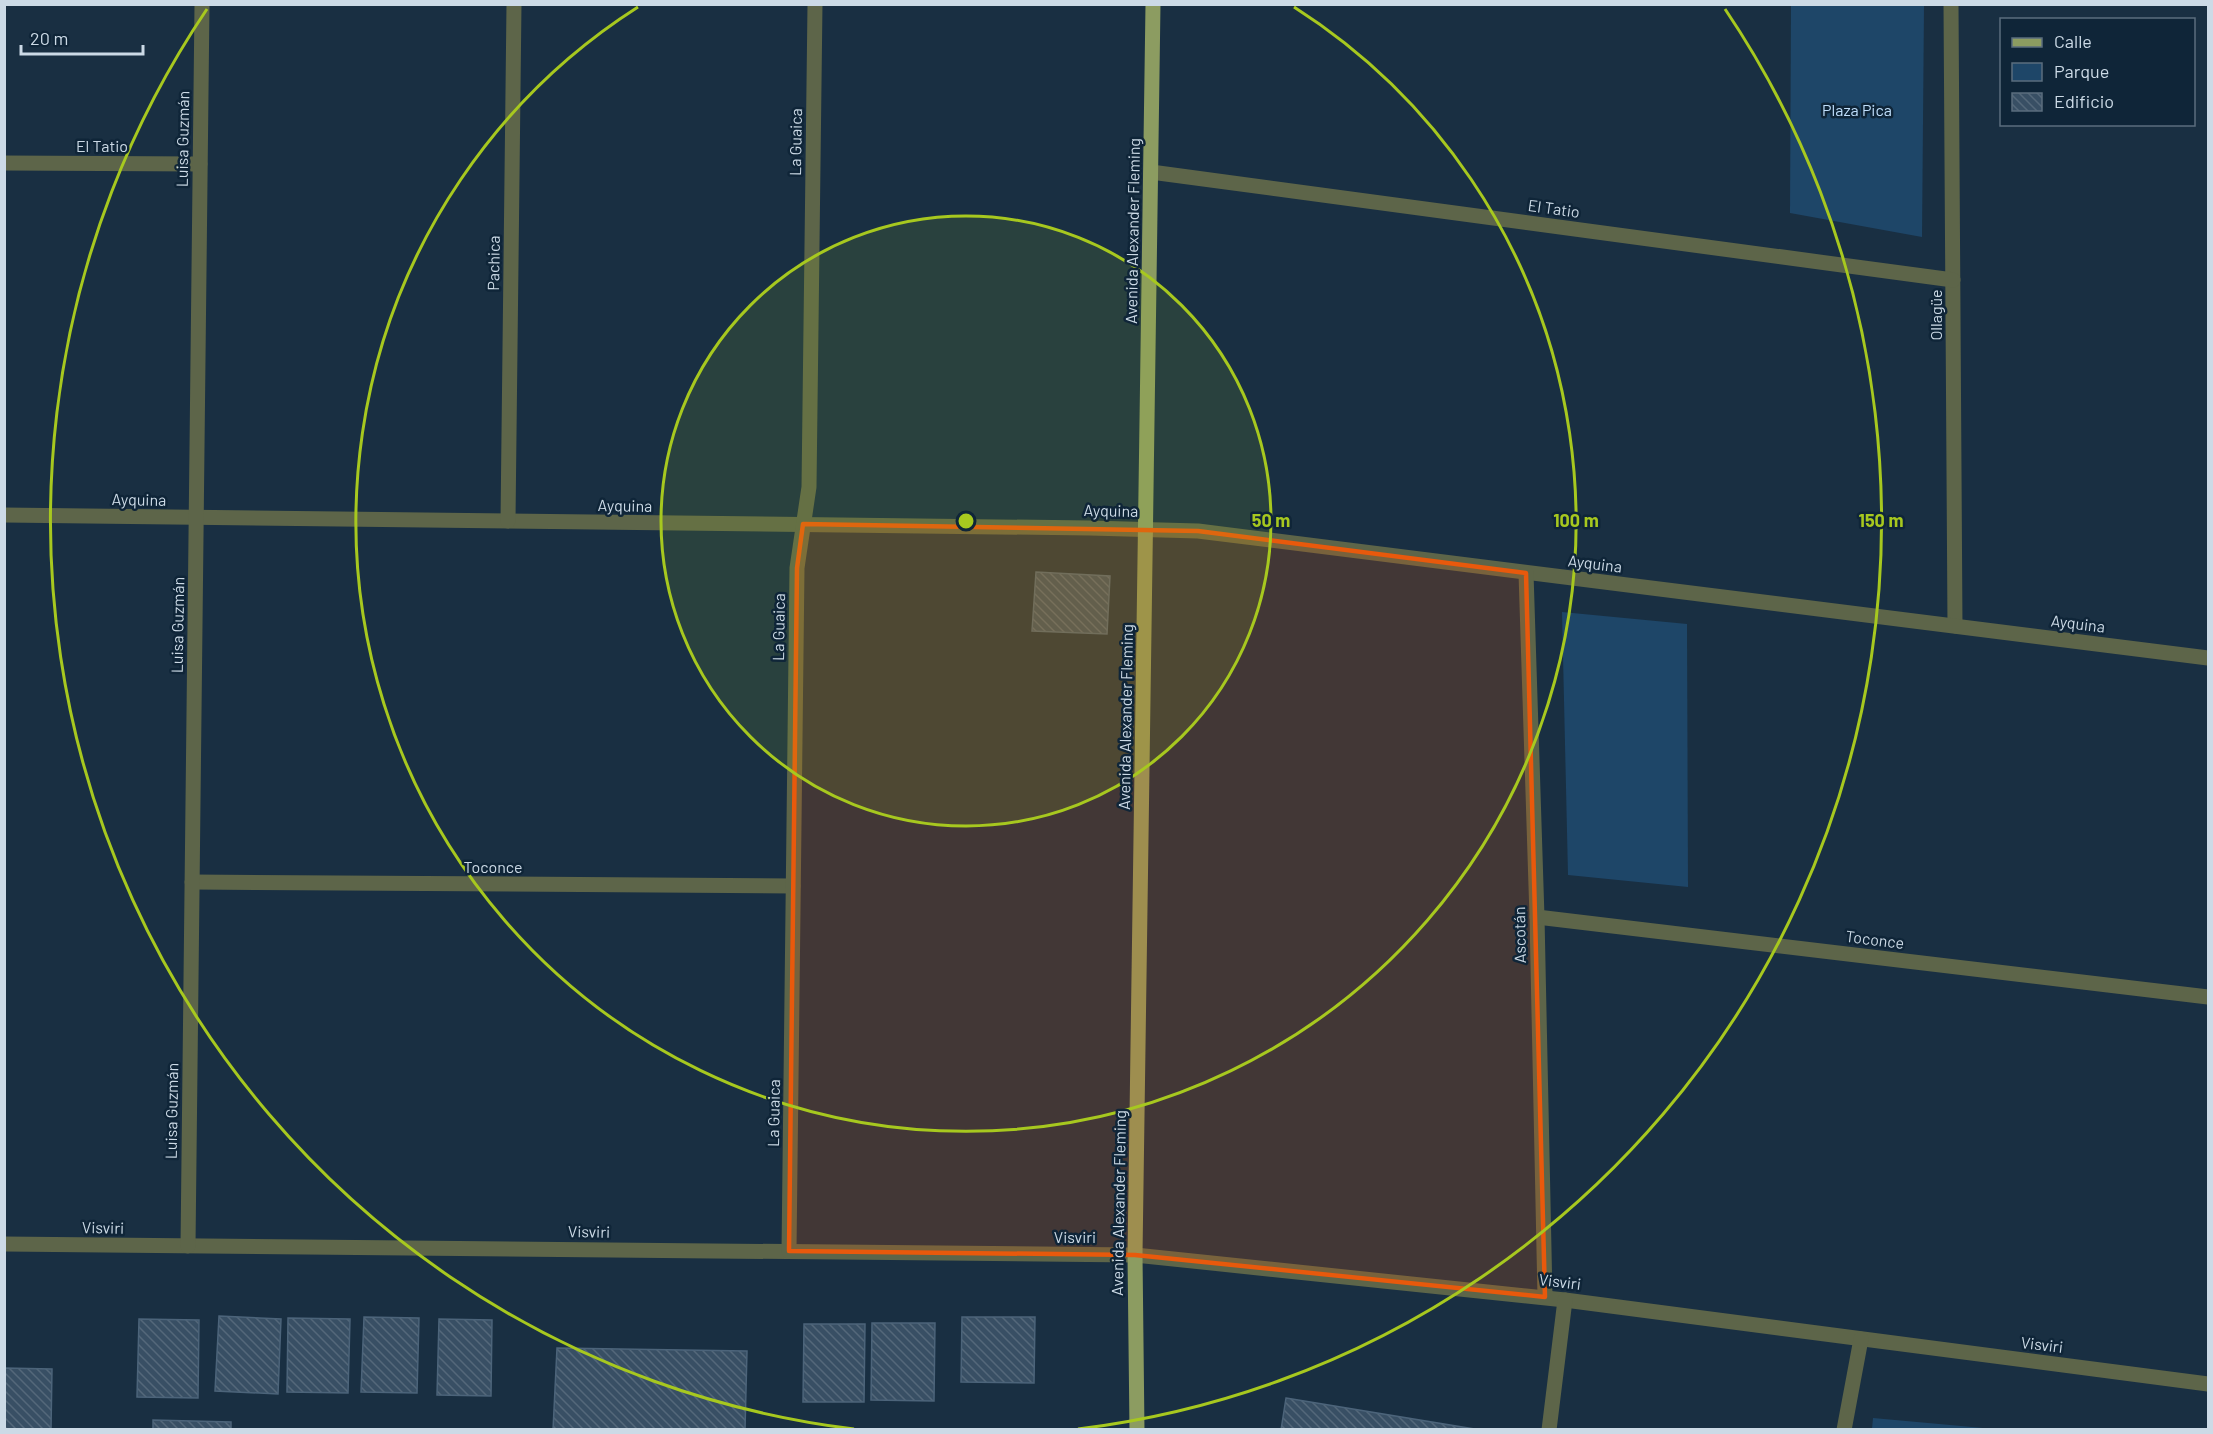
<svg xmlns="http://www.w3.org/2000/svg" width="2213" height="1434" font-family="Barlow,sans-serif">
	<defs>
		<pattern id="building-back-hatch" width="6" height="6" patternUnits="userSpaceOnUse" patternTransform="scale(1.5)"><rect width="6" height="6" fill="#384f64"/><path d="M-1 5l2 2M0 0l6 6M5-1l2 2" fill="none" stroke="#54687a"/></pattern>
	</defs>
	<rect width="100%" height="100%" fill="#192f42"/>
	<g fill="#1e4668">
		<path d="M1791,5h133l-2,232 -132,-24z"/>
		<path d="M1562,612l125,12 1,263 -120,-12z"/>
		<path d="M1873,1418l121,11h-122z"/>
	</g>
	<g fill="url(#building-back-hatch)" stroke="#4c647a" stroke-width="1.5">
		<path d="M1036,572l74,4 -3,58 -75,-3z"/>
		<path d="M219,1316l62,3 -3,75 -63,-3z"/>
		<path d="M364,1317l55,1 -2,75 -56,-1z"/>
		<path d="M962,1317h73l-1,66 -73,-1z"/>
		<path d="M288,1318l62,1 -2,74 -61,-1z"/>
		<path d="M139,1319l60,1 -1,78 -61,-1z"/>
		<path d="M439,1319l53,1 -1,76 -54,-1z"/>
		<path d="M872,1323h63l-1,78 -63,-1z"/>
		<path d="M804,1324h61l-1,78h-61z"/>
		<path d="M557,1348l190,3 -2,79h-192z"/>
		<path d="M4,1368l48,1 -1,61h-47z"/>
		<path d="M1286,1398l188,31v1h-193z"/>
		<path d="M153,1420l78,2v8h-78z"/>
	</g>
	<g fill="none" stroke-linecap="round" stroke-linejoin="round">
		<g stroke="#5d6549" stroke-width="15">
			<path d="M1951,4l4,622"/>
			<path d="M4,163l196,1"/>
			<path d="M1151,172l802,108"/>
			<path d="M4,515l1086,13 108,3 1010,127"/>
			<path d="M508,521l6,-517"/>
			<path d="M1526,573l11,344 8,380"/>
			<path d="M192,882l601,4"/>
			<path d="M1537,917l671,80"/>
			<path d="M4,1244l1131,11 430,45 643,84"/>
			<path d="M188,1246l14,-1242"/>
			<path d="M789,1251l8,-683 12,-81 6,-483"/>
			<path d="M1549,1430l16,-130"/>
			<path d="M1844,1430l17,-91"/>
		</g>
		<path stroke="#8c9c61" stroke-width="15" d="M1137,1430l-2,-175 18,-1251"/>
	</g>
	<path fill="#e8590c" fill-opacity="0.2" stroke="#e8590c" stroke-width="4.5" stroke-linejoin="round" d="M803,524l395,7 328,42 19,724 -410,-42 -346,-4 8,-683z"/>
	<circle cx="966" cy="521" r="305" fill="#a7c81f" fill-opacity=".12"/>
	<g fill="none" stroke="#a7c81f" stroke-width="3">
		<circle cx="966" cy="521" r="305"/>
		<path d="M1294 7A610 610 0 1 1 638 7"/>
		<path d="M854 1429A915 915 0 0 1 207 9M1725 9A915 915 0 0 1 1078 1429"/>
	</g>
	<g text-anchor="middle" dominant-baseline="central" stroke-width="5" stroke-linejoin="round" paint-order="stroke">
		<g font-size="16" fill="#c0dffc" stroke="#0f2538">
			<text x="1857" y="109">Plaza Pica</text>
		</g>
		<g font-size="16" fill="#ccdae6" stroke="#0f2538">
			<text transform="translate(182 139) rotate(-89)">Luisa Guzmán</text>
			<text transform="translate(795 142) rotate(-89)">La Guaica</text>
			<text x="102" y="145">El Tatio</text>
			<text transform="translate(1554 208) rotate(8)">El Tatio</text>
			<text transform="translate(1132 231) rotate(-89)">Avenida Alexander Fleming</text>
			<text transform="translate(493 263) rotate(-89)">Pachica</text>
			<text transform="translate(1935 315) rotate(-90)">Ollagüe</text>
			<text transform="translate(139 499) rotate(1)">Ayquina</text>
			<text transform="translate(625 505) rotate(1)">Ayquina</text>
			<text transform="translate(1111 510) rotate(1)">Ayquina</text>
			<text transform="translate(1595 563) rotate(7)">Ayquina</text>
			<text transform="translate(2078 623) rotate(7)">Ayquina</text>
			<text transform="translate(177 625) rotate(-89)">Luisa Guzmán</text>
			<text transform="translate(778 627) rotate(-89)">La Guaica</text>
			<text transform="translate(1125 717) rotate(-89)">Avenida Alexander Fleming</text>
			<text x="493" y="866">Toconce</text>
			<text transform="translate(1519 935) rotate(-91)">Ascotán</text>
			<text transform="translate(1875 939) rotate(7)">Toconce</text>
			<text transform="translate(171 1111) rotate(-89)">Luisa Guzmán</text>
			<text transform="translate(773 1113) rotate(-89)">La Guaica</text>
			<text transform="translate(1118 1203) rotate(-89)">Avenida Alexander Fleming</text>
			<text transform="translate(103 1227) rotate(1)">Visviri</text>
			<text transform="translate(589 1231) rotate(1)">Visviri</text>
			<text x="1075" y="1236">Visviri</text>
			<text transform="translate(1560 1281) rotate(7)">Visviri</text>
			<text transform="translate(2042 1344) rotate(7)">Visviri</text>
		</g>
	</g>
	<circle cx="966" cy="521" r="9" fill="#a7c81f" stroke="#0f2538" stroke-width="3"/>
	<g font-size="18" text-anchor="middle" font-weight="bold" fill="#a7c81f" stroke="#0f2538" stroke-width="5" stroke-linejoin="round" paint-order="stroke">
		<text x="1271" y="527">50 m</text>
		<text x="1576" y="527">100 m</text>
		<text x="1881" y="527">150 m</text>
	</g>
	<rect width="2213" height="1434" fill="none" stroke="#ccdae6" stroke-width="12"/>
	<rect x="2000" y="18" width="195" height="108" fill="#0f2538" stroke="#5b6d7e" stroke-width="1.5"/>
	<rect x="2012" y="38" width="30" height="9" fill="#8c9c61" stroke="#5b6d7e" stroke-width="1.5"/>
	<text x="2054" y="48" font-size="18" fill="#ccdae6">Calle</text>
	<rect x="2012" y="63" width="30" height="18" fill="#1e4668" stroke="#5b6d7e" stroke-width="1.5"/>
	<text x="2054" y="78" font-size="18" fill="#ccdae6">Parque</text>
	<rect x="2012" y="93" width="30" height="18" fill="url(#building-back-hatch)" stroke="#5b6d7e" stroke-width="1.5"/>
	<text x="2054" y="108" font-size="18" fill="#ccdae6">Edificio</text>
	<path d="M21 45v9h122v-9" fill="none" stroke="#ccdae6" stroke-width="3"/>
	<text x="30" y="45" font-size="18" fill="#ccdae6" stroke="#0f2538" stroke-width="4.5" paint-order="stroke">20 m</text>
</svg>
